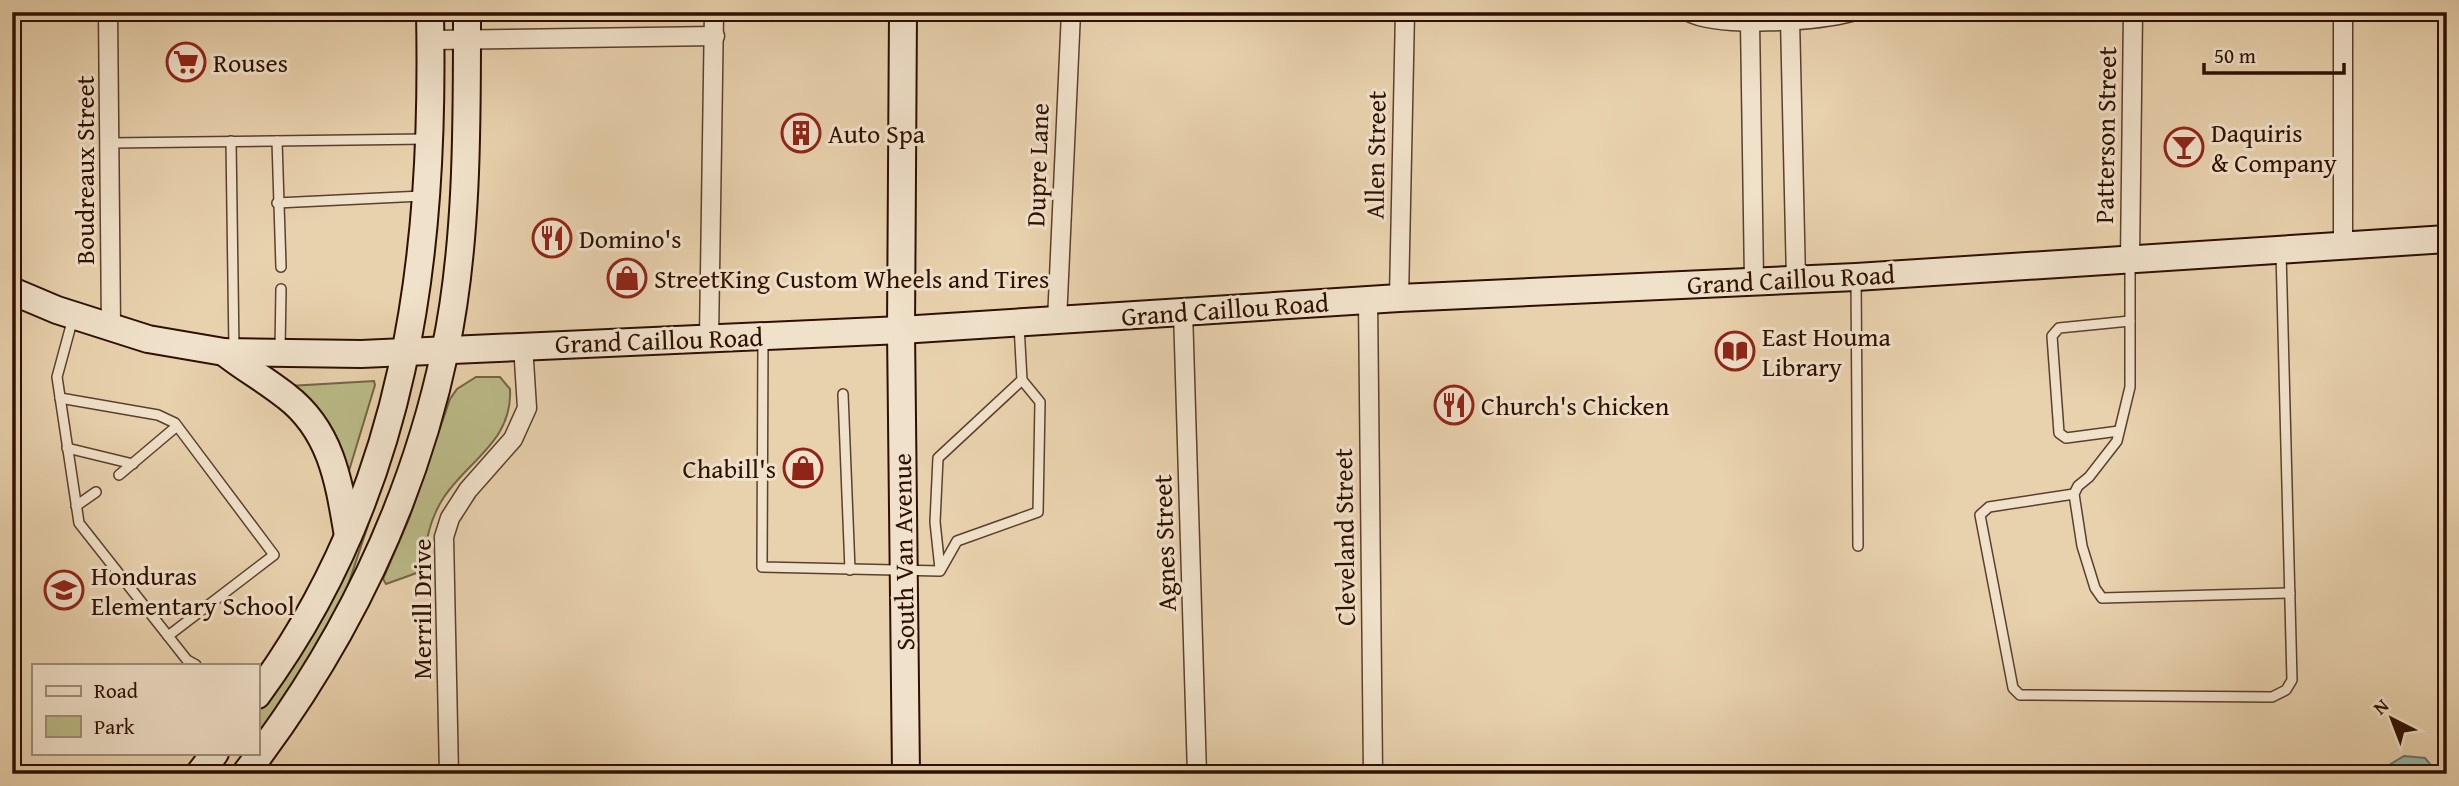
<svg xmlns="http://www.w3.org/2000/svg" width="2459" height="786" font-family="'Gentium Book Plus',serif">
	<rect width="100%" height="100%" fill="#e8d1ad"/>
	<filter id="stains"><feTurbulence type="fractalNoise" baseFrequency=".00286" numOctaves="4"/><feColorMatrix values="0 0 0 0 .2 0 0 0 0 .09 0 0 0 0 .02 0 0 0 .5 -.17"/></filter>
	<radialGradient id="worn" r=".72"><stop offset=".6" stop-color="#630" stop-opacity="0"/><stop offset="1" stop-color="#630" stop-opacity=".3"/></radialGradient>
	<g fill="#baba87" stroke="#746544" stroke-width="2">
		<path d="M476,377h24l10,12c3,51 -41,71 -66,108 -15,23 -20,46 -19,73l-39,14 -3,-5 26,-60 41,-120 7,-10z"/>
		<path d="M374,381l1,4 -27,89 -58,-88z"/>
		<path d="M409,388l1,5 -8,31 -58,173 -32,57 -55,83v-25l13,-18z"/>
	</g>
	<path fill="#97b7ab" stroke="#6d7467" stroke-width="2" d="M2404,756l21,2 13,16h-55l1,-6z"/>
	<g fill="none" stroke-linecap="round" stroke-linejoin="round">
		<defs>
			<g id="service">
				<path d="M231,141l3,209"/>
				<path d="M277,141l4,126"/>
				<path d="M110,143l316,-4"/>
				<path d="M277,203l145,-7"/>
				<path d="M2130,264v123l-13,54 -28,36 -11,9 -4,8 8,52 13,42 7,10 188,-5"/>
				<path d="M1856,278l2,268"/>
				<path d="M73,318l-16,59 22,146 108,137 9,5"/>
				<path d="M763,338l-1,229 178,4 17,-30 81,-29 2,-110 -18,-22 -3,-55"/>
				<path d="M280,350l1,-61"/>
				<path d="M843,394l7,176"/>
				<path d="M60,398l98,17 17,8 99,132 -106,81"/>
				<path d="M2119,431l-53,7 -7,-5 -7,-97 7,-8 71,-7"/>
				<path d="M67,448l66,16"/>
				<path d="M119,475l58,-49"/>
				<path d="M2074,494l-85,13 -9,8 33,173 7,7 252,2 14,-7 6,-10 -11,-428"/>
				<path d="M76,506l20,-14"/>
				<path d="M940,569l-5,-47 3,-64 84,-78"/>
			</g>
			<g id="minor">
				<path d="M108,12l3,315"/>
				<path d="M1689,12c30,16 128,9 162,0"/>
				<path d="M2343,12v233"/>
				<path d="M1790,19l6,261"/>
				<path d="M1750,22l4,258"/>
				<path d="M431,40l284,-4"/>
				<path d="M2130,259l3,-247"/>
				<path d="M1399,298l6,-286"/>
				<path d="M1368,300l5,474"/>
				<path d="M1183,311l14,463"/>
				<path d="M1057,321l14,-309"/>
				<path d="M709,338l5,-326"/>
				<path d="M449,774l-5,-237 6,-19 18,-28 45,-51 14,-31 -4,-63"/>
			</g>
			<g id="secondary">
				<path d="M903,12l-2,318 5,444"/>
				<path d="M12,291l45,19 91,29 76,13 137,2 540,-24 498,-32 457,-21 591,-38"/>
				<path d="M224,352c20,16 42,28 62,44 46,35 53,87 62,140"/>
				<path d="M257,695c150,-204 178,-437 173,-683"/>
				<path d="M199,774l16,-21"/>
				<path d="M245,774c97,-126 167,-267 200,-423 23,-107 22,-230 22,-339"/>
			</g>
		</defs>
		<use href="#service" stroke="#5c402b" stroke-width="12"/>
		<use href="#minor" stroke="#5c402b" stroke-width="21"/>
		<use href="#secondary" stroke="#2e1000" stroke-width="30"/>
		<use href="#service" stroke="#f0e1ca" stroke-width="9"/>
		<use href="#minor" stroke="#f0e1ca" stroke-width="18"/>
		<use href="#secondary" stroke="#f0e1ca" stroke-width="26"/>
	</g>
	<defs>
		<symbol id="supermarket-ring" viewBox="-11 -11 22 22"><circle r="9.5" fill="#f0e1ca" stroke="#8f2418" stroke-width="1.5"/><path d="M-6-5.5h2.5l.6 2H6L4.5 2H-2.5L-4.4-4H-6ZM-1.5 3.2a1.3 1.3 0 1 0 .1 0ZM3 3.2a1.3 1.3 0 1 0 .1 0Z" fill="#8f2418"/></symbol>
		<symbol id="building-ring" viewBox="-11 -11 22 22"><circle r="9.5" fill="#f0e1ca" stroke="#8f2418" stroke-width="1.5"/><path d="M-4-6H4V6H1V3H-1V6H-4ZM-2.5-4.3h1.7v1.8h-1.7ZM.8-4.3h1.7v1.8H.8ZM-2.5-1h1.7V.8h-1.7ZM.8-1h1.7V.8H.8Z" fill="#8f2418"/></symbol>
		<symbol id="bar-ring" viewBox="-11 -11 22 22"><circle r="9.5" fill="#f0e1ca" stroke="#8f2418" stroke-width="1.5"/><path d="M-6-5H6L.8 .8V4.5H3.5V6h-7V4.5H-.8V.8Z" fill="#8f2418"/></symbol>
		<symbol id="restaurant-ring" viewBox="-11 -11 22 22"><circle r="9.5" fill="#f0e1ca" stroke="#8f2418" stroke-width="1.5"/><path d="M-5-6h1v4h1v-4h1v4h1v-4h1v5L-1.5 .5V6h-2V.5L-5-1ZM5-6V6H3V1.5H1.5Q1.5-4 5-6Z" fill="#8f2418"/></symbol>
		<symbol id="shop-ring" viewBox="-11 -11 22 22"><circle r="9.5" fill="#f0e1ca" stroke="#8f2418" stroke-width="1.5"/><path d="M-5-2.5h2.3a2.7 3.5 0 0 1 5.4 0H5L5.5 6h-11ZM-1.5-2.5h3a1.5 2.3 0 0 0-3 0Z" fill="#8f2418"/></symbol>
		<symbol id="library-ring" viewBox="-11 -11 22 22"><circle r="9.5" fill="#f0e1ca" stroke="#8f2418" stroke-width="1.5"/><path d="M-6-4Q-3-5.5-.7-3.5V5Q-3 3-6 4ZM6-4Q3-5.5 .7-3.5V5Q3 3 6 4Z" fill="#8f2418"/></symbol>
		<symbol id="school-ring" viewBox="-11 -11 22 22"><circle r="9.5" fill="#f0e1ca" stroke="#8f2418" stroke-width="1.5"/><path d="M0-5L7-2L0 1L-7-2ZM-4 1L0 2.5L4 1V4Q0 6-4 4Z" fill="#8f2418"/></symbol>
	</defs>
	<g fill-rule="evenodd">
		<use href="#supermarket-ring" x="164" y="40" width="44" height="44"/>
		<use href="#building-ring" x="779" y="111" width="44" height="44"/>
		<use href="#bar-ring" x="2162" y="125" width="44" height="44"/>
		<use href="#restaurant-ring" x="530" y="216" width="44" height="44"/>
		<use href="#shop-ring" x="605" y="256" width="44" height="44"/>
		<use href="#library-ring" x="1713" y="329" width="44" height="44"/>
		<use href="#restaurant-ring" x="1432" y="383" width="44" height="44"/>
		<use href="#shop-ring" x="781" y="446" width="44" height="44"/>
		<use href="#school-ring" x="42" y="568" width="44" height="44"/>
	</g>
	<g text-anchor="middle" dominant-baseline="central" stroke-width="6" stroke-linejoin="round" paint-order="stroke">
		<g font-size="26" fill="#2e1000" stroke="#f0e1ca" text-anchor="start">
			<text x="213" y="62">Rouses</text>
			<text x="2211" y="132">Daquiris<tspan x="2211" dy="30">&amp; Company</tspan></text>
			<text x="828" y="133">Auto Spa</text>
			<text x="579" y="238">Domino's</text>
			<text x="654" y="278">StreetKing Custom Wheels and Tires</text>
			<text x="1762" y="336">East Houma<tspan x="1762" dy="30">Library</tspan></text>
			<text x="1481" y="405">Church's Chicken</text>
			<text x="776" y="468" text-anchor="end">Chabill's</text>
			<text x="91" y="575">Honduras<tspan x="91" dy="30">Elementary School</tspan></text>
		</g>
		<g font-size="26" fill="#2e1000" stroke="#f0e1ca">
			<text transform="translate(2105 135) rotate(-89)">Patterson Street</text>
			<text transform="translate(1375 155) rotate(-89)">Allen Street</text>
			<text transform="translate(1037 165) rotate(-88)">Dupre Lane</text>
			<text transform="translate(84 170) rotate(-90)">Boudreaux Street</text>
			<text transform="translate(1791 279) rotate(-3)">Grand Caillou Road</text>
			<text transform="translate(1225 309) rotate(-4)">Grand Caillou Road</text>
			<text transform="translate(659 340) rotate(-2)">Grand Caillou Road</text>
			<text transform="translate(1344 537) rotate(-91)">Cleveland Street</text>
			<text transform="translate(1164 543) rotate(-92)">Agnes Street</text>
			<text transform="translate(903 552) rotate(-91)">South Van Avenue</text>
			<text transform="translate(421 609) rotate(-90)">Merrill Drive</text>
		</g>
	</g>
	<rect width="2459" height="786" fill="none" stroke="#e8d1ad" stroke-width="42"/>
	<rect x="14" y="14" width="2431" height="758" fill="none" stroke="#2e1000" stroke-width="3.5"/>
	<rect x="21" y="21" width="2417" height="744" fill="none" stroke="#2e1000" stroke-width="2"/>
	<rect x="32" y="664" width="228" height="91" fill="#f0e1ca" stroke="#a28d79" stroke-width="2"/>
	<rect x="46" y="686" width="35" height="10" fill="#f0e1ca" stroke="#a28d79" stroke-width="2"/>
	<text x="94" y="698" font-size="21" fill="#2e1000">Road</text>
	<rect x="46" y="716" width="35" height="21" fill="#baba87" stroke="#a28d79" stroke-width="2"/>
	<text x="94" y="734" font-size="21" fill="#2e1000">Park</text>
	<g transform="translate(2392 719) rotate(318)" stroke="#f0e1ca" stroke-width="5" paint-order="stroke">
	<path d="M0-5L12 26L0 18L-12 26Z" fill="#2e1000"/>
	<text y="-10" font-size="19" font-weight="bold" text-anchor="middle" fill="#2e1000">N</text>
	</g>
	<path d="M2204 63v10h140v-10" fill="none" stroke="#2e1000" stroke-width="3.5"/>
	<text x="2214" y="63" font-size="21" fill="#2e1000" stroke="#f0e1ca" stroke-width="5" paint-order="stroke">50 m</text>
	<rect width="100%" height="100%" filter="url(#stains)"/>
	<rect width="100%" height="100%" fill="url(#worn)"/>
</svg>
